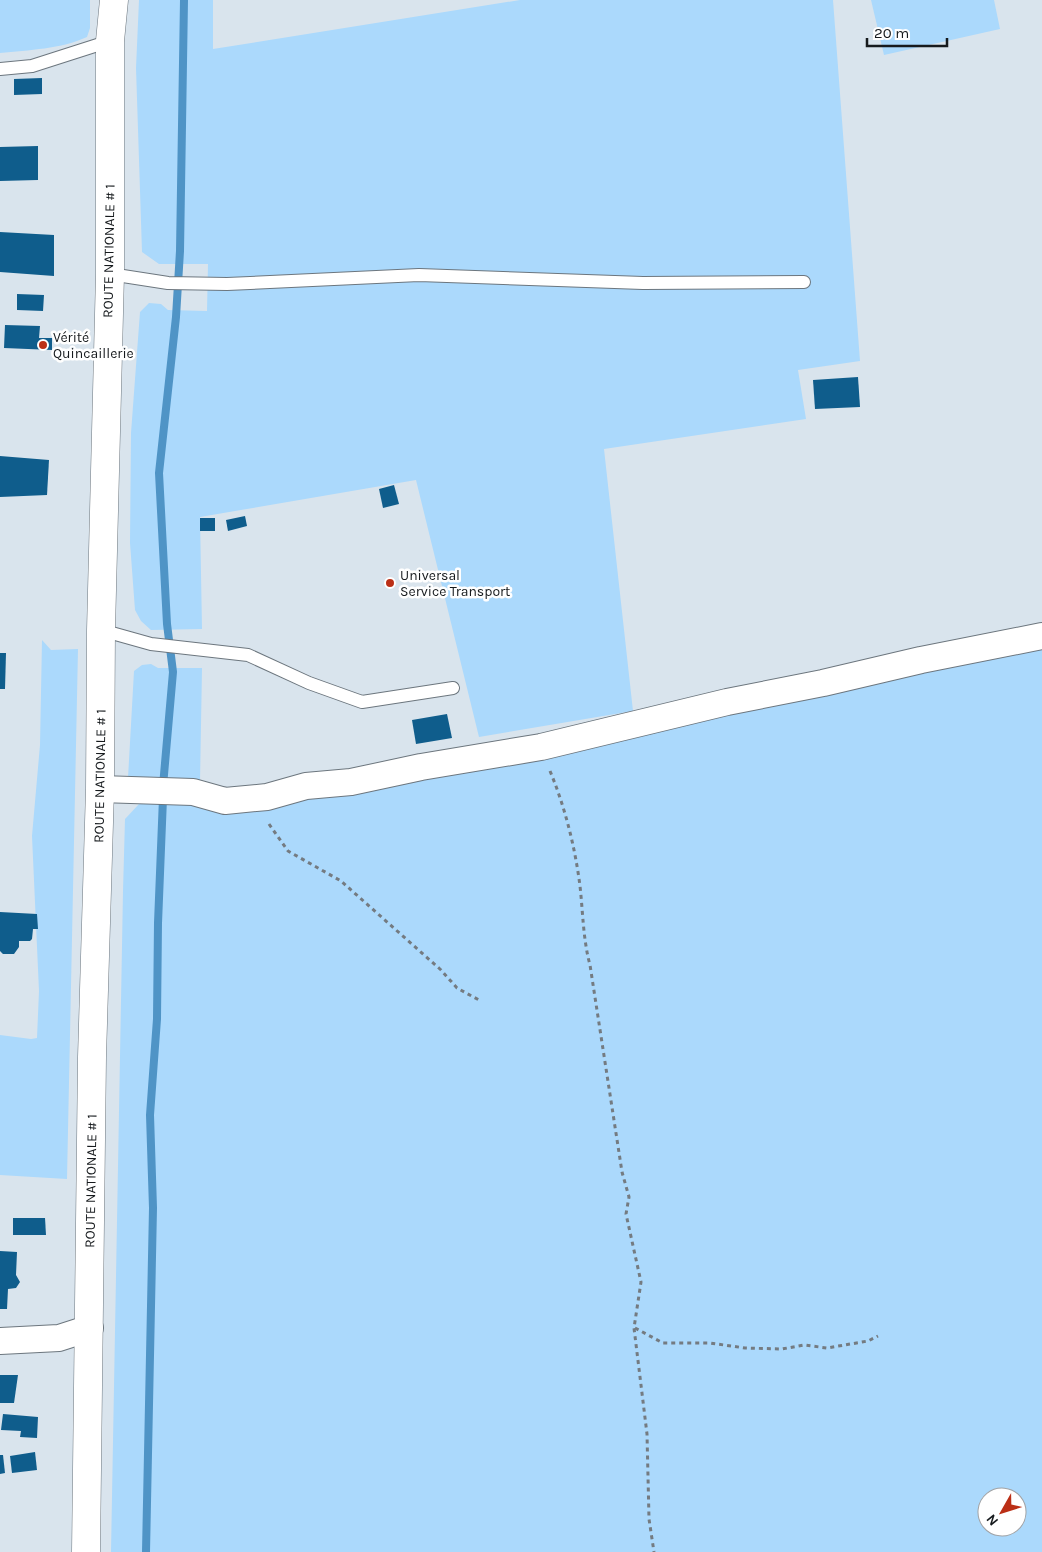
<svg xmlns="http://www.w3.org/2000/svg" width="1042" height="1552" font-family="Karla,sans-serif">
	<rect width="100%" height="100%" fill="#d9e4ed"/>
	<g fill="#abd9fc" fill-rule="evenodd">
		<path d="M0,0h90v28l-3,9c-26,12 -58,13 -87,16z"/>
		<path d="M139,0h74v49l307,-49h313l27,361 -62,9 8,49 -202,30 29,262 -154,26 -63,-257 -216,37 2,112 -51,1 -10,-9 -6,-11 -5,-67 1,-110 9,-121 9,-9 12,1 7,6 39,1 1,-47h-49l-17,-12 -6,-184z"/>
		<path d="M871,0h123l6,29 -116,26z"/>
		<path d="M42,640l9,10 27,-1 -11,530 -67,-4v-140l31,4 6,-1 2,-47 -7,-155 8,-91z"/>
		<path d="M1042,644v908h-931l12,-661 2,-72 15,-16 78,2 18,8zM987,1497h30v30h-30z"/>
		<path d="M151,664l7,4h44l-2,114 -72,-4 6,-107 8,-6z"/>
	</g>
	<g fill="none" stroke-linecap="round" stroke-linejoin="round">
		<g stroke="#4f94c6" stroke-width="8">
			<path d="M163,786l10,-114 -6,-48 -8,-151 17,-156 4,-66 4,-251"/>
			<path d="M146,1552l7,-344 -3,-93 7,-96 1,-96 5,-125"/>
		</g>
	</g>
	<g fill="#0f5d8c">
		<path d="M42,78v16l-28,1v-16z"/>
		<path d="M38,146v34l-38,1v-34z"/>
		<path d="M0,232l54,3v41l-54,-4z"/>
		<path d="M17,294l27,1 -1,16 -26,-1z"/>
		<path d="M5,325l35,1 -1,12h13v12l-48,-2z"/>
		<path d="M858,377l2,30 -45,2 -2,-29z"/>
		<path d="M0,456l49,4 -2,35 -47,2z"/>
		<path d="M394,485l5,19 -16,4 -4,-19z"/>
		<path d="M245,516l2,10 -19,5 -2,-11z"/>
		<rect x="200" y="518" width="15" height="13"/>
		<path d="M0,653h6l-1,36h-5z"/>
		<path d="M447,714l5,24 -36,6 -4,-24z"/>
		<path d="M0,912l37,2 1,15h-5l-1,10 -2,2h-11v6l-5,7h-11l-3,-3z"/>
		<path d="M13,1218h32l1,17h-33z"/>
		<path d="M0,1251l17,1 -1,23 4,7 -4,6 -8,1 -1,20h-7z"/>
		<path d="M0,1375h18l-4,28h-14z"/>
		<path d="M3,1414l35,3 -1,21 -17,-1 1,-6 -20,-1z"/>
		<path d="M35,1452l2,18 -25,3 -2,-17z"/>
		<path d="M0,1455h3l2,18 -5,1z"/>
	</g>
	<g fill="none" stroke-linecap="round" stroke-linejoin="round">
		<defs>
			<g id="lane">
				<path d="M0,69l32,-3 78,-25"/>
				<path d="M110,274l58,9 59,1 192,-9 224,8 161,-1"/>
				<path d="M101,630l50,14 97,11 61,28 53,19 91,-14"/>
			</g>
			<g id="street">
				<path d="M100,789l93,3 32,9 42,-4 39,-11 45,-4 70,-15 120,-20 186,-45 96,-19 98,-23 121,-24"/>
				<path d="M0,1341l59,-3 31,-10"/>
			</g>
			<path id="primary" d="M86,1552l6,-495 8,-268 1,-159 9,-356v-233l4,-41"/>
		</defs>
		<use href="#lane" stroke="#6c767e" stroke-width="14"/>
		<use href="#street" stroke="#6c767e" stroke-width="28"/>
		<use href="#primary" stroke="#6c767e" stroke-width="29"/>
		<g stroke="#747b81" stroke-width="3" stroke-dasharray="4 4" stroke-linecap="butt">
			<path d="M550,771c15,36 25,76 30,115 3,27 3,53 10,79l32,207 7,25 -3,17 15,68 -7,46 13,106 2,85 5,33"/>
			<path d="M269,824l19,27 53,30 100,89 16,18 22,12"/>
			<path d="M635,1328l28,15h47l35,5 37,1 22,-4 23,3 41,-7 10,-5"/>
		</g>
		<use href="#lane" stroke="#fff" stroke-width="12"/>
		<use href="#street" stroke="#fff" stroke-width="26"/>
		<use href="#primary" stroke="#fff" stroke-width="28"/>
	</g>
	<g fill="#bb2f16" stroke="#fff" stroke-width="2">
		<circle cx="43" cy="345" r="5"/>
		<circle cx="390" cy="583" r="5"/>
	</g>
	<g text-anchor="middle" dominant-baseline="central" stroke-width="5" stroke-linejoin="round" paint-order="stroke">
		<g font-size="14" fill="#161a1d" stroke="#fff">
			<text transform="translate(109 251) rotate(-89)">ROUTE NATIONALE # 1</text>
			<text transform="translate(100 776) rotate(-89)">ROUTE NATIONALE # 1</text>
			<text transform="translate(91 1181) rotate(-89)">ROUTE NATIONALE # 1</text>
		</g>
		<g font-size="14" fill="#161a1d" stroke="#fff" text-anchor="start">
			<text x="53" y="337">Vérité<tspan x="53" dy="16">Quincaillerie</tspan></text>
			<text x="400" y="575">Universal<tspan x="400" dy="16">Service Transport</tspan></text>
		</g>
	</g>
	<g transform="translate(1002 1512) rotate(231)"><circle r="24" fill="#ffffff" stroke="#a2a3a5"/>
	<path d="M0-4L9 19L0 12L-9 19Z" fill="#bb2f16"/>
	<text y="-8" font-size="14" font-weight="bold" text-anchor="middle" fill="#161a1d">N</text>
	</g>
	<path d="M867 38v8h80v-8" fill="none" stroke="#161a1d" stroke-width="2.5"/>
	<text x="874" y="38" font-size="15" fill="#161a1d" stroke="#ffffff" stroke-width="4" paint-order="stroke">20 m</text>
</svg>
